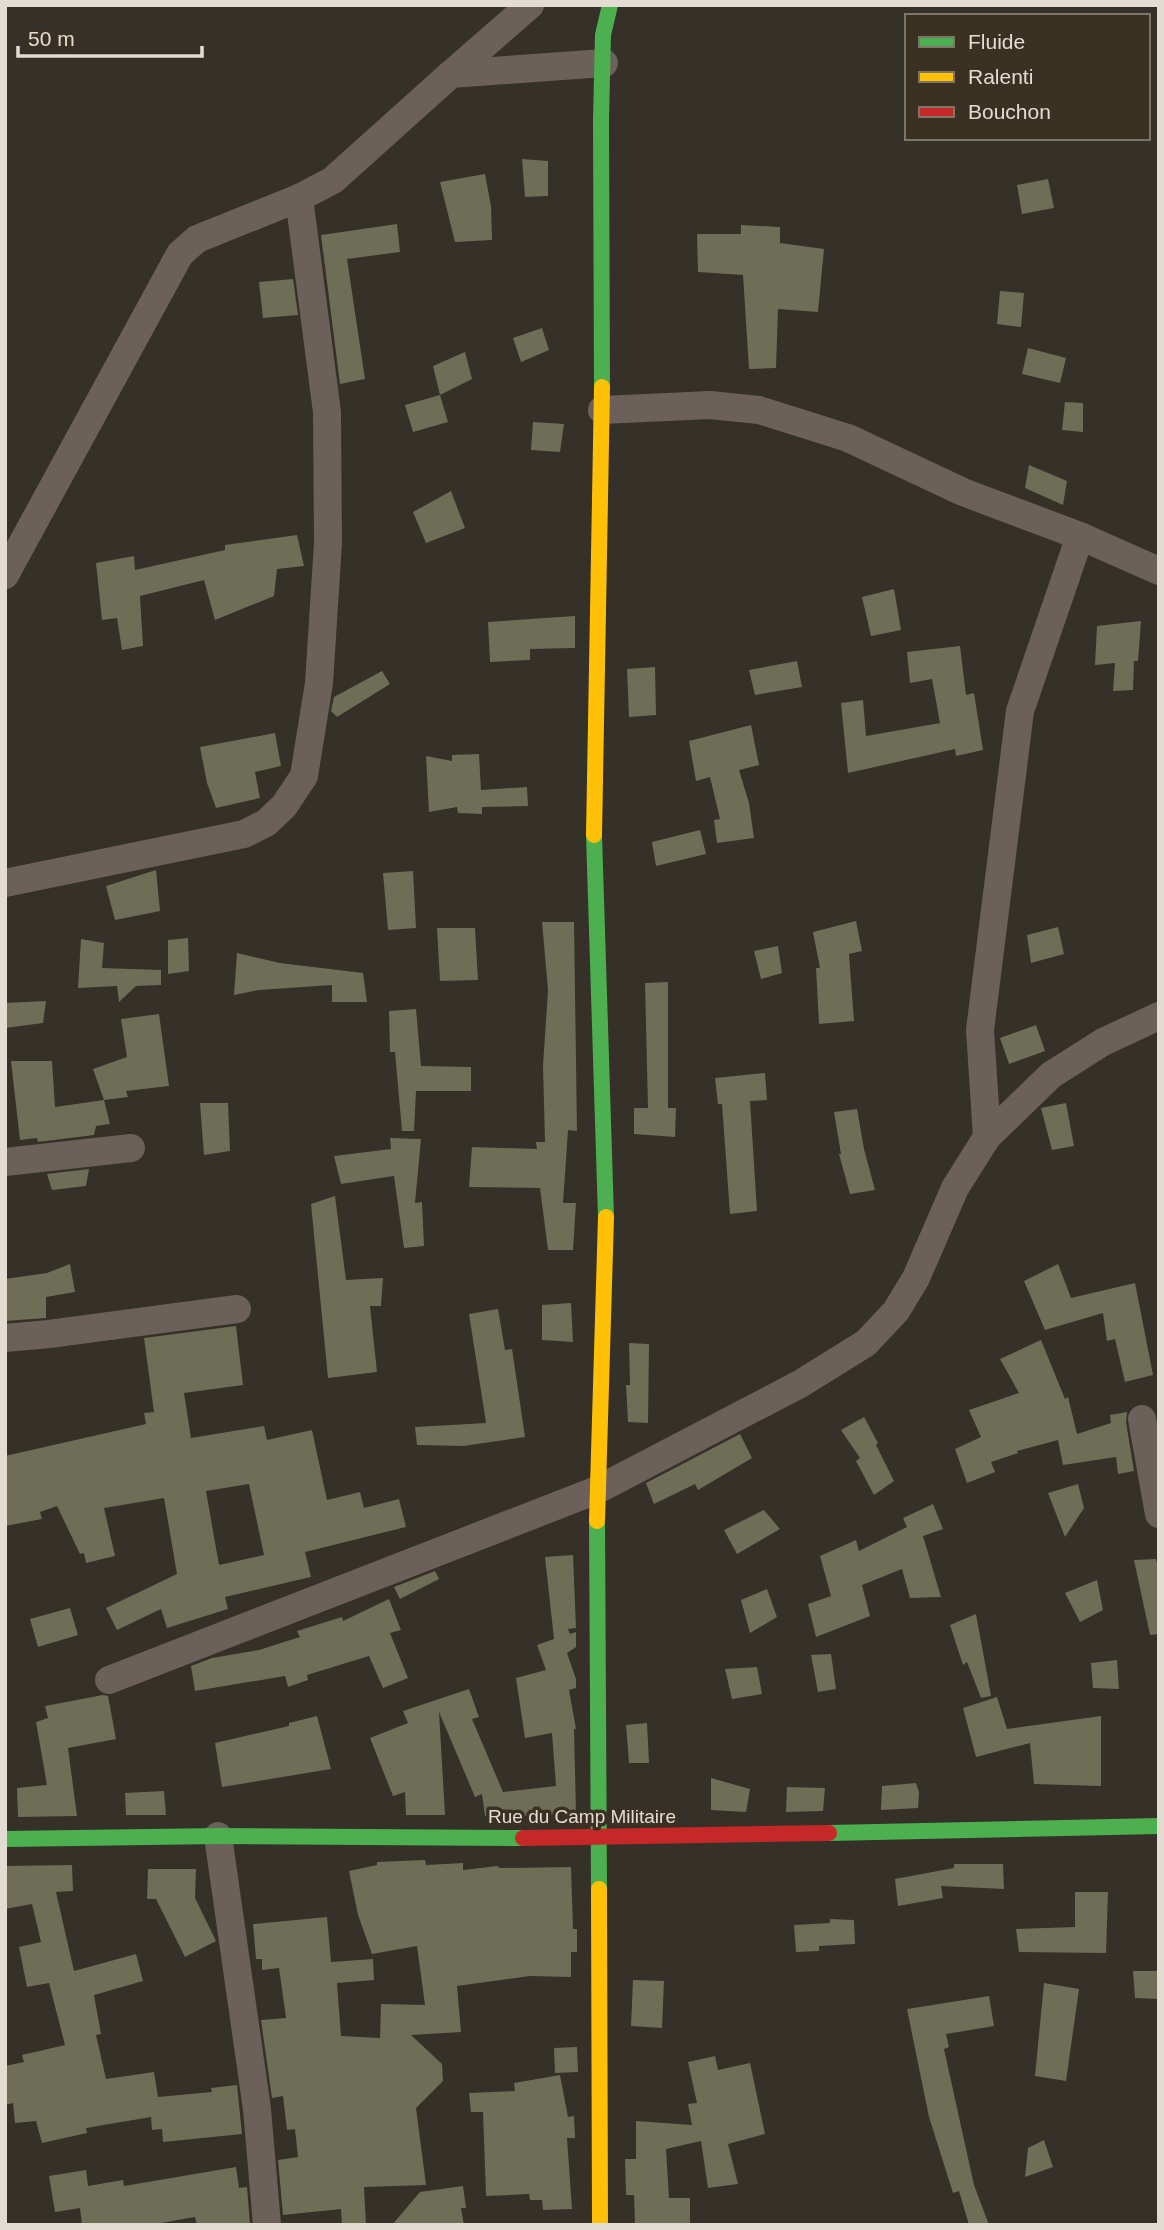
<svg xmlns="http://www.w3.org/2000/svg" width="1164" height="2230" font-family="Helvetica,sans-serif">
	<rect width="100%" height="100%" fill="#353028"/>
	<g fill="#6e6d55" fill-rule="evenodd">
		<path d="M522,159l26,2v35l-23,1z"/>
		<path d="M485,174l6,32 1,34 -37,2 -15,-60z"/>
		<path d="M1048,179l6,29 -32,6 -5,-29z"/>
		<path d="M397,224l3,28 -53,7 18,120 -25,5 -19,-149z"/>
		<path d="M741,225l39,2v16l44,6 -6,63 -40,-3 -2,59 -27,1 -6,-94 -45,-3 -1,-38h44z"/>
		<path d="M293,279l5,36 -35,3 -4,-36z"/>
		<path d="M1000,291l24,2 -3,34 -24,-3z"/>
		<path d="M542,328l7,22 -28,12 -8,-24z"/>
		<path d="M1028,348l38,10 -6,25 -38,-9z"/>
		<path d="M465,352l7,27 -32,16 -7,-29z"/>
		<path d="M440,395l8,27 -35,10 -8,-27z"/>
		<path d="M1065,402l18,1v29l-21,-2z"/>
		<path d="M533,422l31,2 -4,28 -29,-2z"/>
		<path d="M1029,465l38,16 -4,24 -38,-17z"/>
		<path d="M451,491l14,37 -39,15 -13,-31z"/>
		<path d="M297,535l7,31 -27,3 -3,27 -59,24 -11,-40 -64,16 3,50 -21,4 -5,-32 -15,2 -6,-57 38,-7 1,14 90,-20v-5z"/>
		<path d="M894,589l7,41 -30,6 -9,-39z"/>
		<path d="M575,616v32l-45,1v11l-40,2 -2,-40z"/>
		<path d="M1141,621l-3,40h-4l-1,29 -20,1 2,-28 -20,2 2,-39z"/>
		<path d="M960,646l6,49 8,-2 9,57 -27,6 -1,-7 -107,24 -7,-70 22,-3 3,36 74,-13 -8,-44 -22,4 -3,-31z"/>
		<path d="M797,661l5,26 -47,8 -6,-25z"/>
		<path d="M655,667l1,48 -27,2 -2,-48z"/>
		<path d="M382,671l8,13 -53,33 -6,-6 3,-14z"/>
		<path d="M751,725l8,40 -20,5 10,33 5,35 -37,5 -3,-23 6,-1 -10,-42 -14,4 -7,-40z"/>
		<path d="M275,733l6,33 -26,6 5,26 -44,10 -9,-25 -7,-36z"/>
		<path d="M479,754l2,36 46,-3 1,19 -46,1v7l-24,-1 -1,-6 -28,5 -3,-56 26,5v-6z"/>
		<path d="M700,830l6,24 -50,12 -4,-24z"/>
		<path d="M156,870l4,41 -45,9 -9,-34z"/>
		<path d="M413,871l3,57 -28,2 -5,-57z"/>
		<path d="M856,921l6,30 -13,3 5,67 -35,3 -3,-56h4l-7,-36z"/>
		<path d="M542,922h32l3,209 -9,-1 -5,73h13l-3,47h-25l-8,-62 -71,-1 3,-40 65,2 -1,-7h9l-2,-76 5,-76z"/>
		<path d="M1058,927l6,27 -33,9 -4,-28z"/>
		<path d="M437,928h38l3,52 -38,1z"/>
		<path d="M188,938l1,33 -21,3v-34z"/>
		<path d="M81,939l23,4 -2,25 59,2v15l-25,1 -17,16 -2,-16 -39,2z"/>
		<path d="M778,946l4,27 -21,6 -7,-28z"/>
		<path d="M237,953l43,10 83,10 4,29h-35v-17l-73,5 -25,5z"/>
		<path d="M668,982v126h8l-1,29 -41,-3v-26h14l-3,-125z"/>
		<path d="M46,1001l-3,22 -38,5v-25z"/>
		<path d="M416,1009l5,57 50,1v24h-55l-2,40h-12l-7,-79h-5l-1,-41z"/>
		<path d="M159,1014l10,72 -43,5 2,6 -24,3 -11,-31 34,-12 -6,-38z"/>
		<path d="M1036,1025l9,26 -36,13 -9,-26z"/>
		<path d="M11,1061h41l3,46 49,-7 6,24 -14,2 -2,9 -56,7 -1,-4 -17,2z"/>
		<path d="M765,1073l2,27 -17,1 7,110 -27,3 -8,-110h-4l-3,-26z"/>
		<path d="M200,1103h28l2,48 -26,4z"/>
		<path d="M1066,1103l8,43 -22,4 -11,-42z"/>
		<path d="M857,1109l7,40 11,41 -25,4 -11,-40h2l-7,-42z"/>
		<path d="M390,1138l31,1 -6,64 7,-1 2,44 -20,2 -10,-72 -53,8 -7,-28 57,-7z"/>
		<path d="M89,1169l-3,17 -34,4 -5,-16z"/>
		<path d="M335,1196l11,84 37,-2 -2,28h-11l7,66 -49,6 -17,-174z"/>
		<path d="M70,1264l5,28 -29,5v21l-41,3v-42l42,-6z"/>
		<path d="M1058,1264l13,34 64,-15 18,92 -28,7 -10,-43 -8,2 -4,-28 -58,17 -21,-49z"/>
		<path d="M571,1303l2,39 -31,-2v-35z"/>
		<path d="M498,1309l7,41 7,-1 13,88 -62,9 -46,-1 -2,-18 71,-4 -17,-109z"/>
		<path d="M236,1326l7,59 -59,8 7,45 73,-12 3,14 45,-10 15,70 33,-8 4,16 35,-9 7,28 -101,25 6,25 -86,20 3,12 -61,19 -6,-19 -44,21 -11,-22 71,-34 -13,-76 -60,10 11,48 -29,7 -2,-10 -4,1 -23,-48 -17,6 2,7 -37,7v-70l141,-32 -2,-11 10,-1 -10,-74zM249,1484l15,71 -45,10 -13,-74z"/>
		<path d="M1041,1340l24,59 3,-2 9,37 34,-11 -1,-8 17,-3 -1,10 8,49 -16,3 -2,-17 -53,8 -5,-25 -41,11 1,2 -27,9 4,10 -28,11 -12,-34 26,-12 -12,-27 50,-17 -19,-34z"/>
		<path d="M629,1343l20,1 -1,79 -20,-1 -2,-37h4z"/>
		<path d="M864,1417l14,26 -2,2 18,36 -20,14 -18,-34 4,-3 -19,-28z"/>
		<path d="M740,1434l12,24 -54,32 -3,-6 -41,20 -8,-21z"/>
		<path d="M1078,1484l6,24 -19,29 -17,-44z"/>
		<path d="M933,1504l10,25 -20,7 18,61 -31,1 -8,-29 -40,16 8,31 -54,21 -8,-33 23,-8 -11,-40 36,-16 3,11 48,-24 -4,-9z"/>
		<path d="M764,1510l16,19 -43,25 -13,-24z"/>
		<path d="M573,1555l3,73 -8,1 2,5 6,-2v15l-9,6 9,26v9l-7,2 7,39h-2l2,83 -36,4h-55l-3,-22 -7,3 -36,-85 6,103h-39l-1,-23 -12,4 -23,-58 38,-15 -5,-12 66,-22 10,28 -7,2 31,73 53,-6 -4,-53 -27,5 -9,-60 30,-8 -9,-25 17,-6 -9,-82z"/>
		<path d="M1156,1559l3,14v61l-9,1 -16,-75z"/>
		<path d="M435,1571l4,8 -39,20 -6,-12z"/>
		<path d="M1097,1580l6,30 -23,12 -15,-29z"/>
		<path d="M767,1589l10,28 -27,16 -9,-33z"/>
		<path d="M389,1599l12,31 -11,3 18,45 -25,10 -14,-32 -62,19 1,5 -20,7 -3,-11 -90,15 -4,-25 21,-8 47,-8 41,-13 -3,-6 45,-14 1,4z"/>
		<path d="M70,1608l8,27 -40,12 -8,-28z"/>
		<path d="M976,1614l15,82 -10,2 -14,-36 -4,3 -13,-40z"/>
		<path d="M831,1654l5,35 -18,3 -7,-37z"/>
		<path d="M1117,1660l2,29 -26,-1 -2,-25z"/>
		<path d="M757,1667l5,27 -30,5 -7,-30z"/>
		<path d="M103,1695l5,1 8,43 -48,9 9,68 -59,1 -1,-29 30,-3 -11,-63 12,-4 -3,-12z"/>
		<path d="M997,1697l10,32 94,-13v70l-67,-2 -4,-41 -54,14 -13,-49z"/>
		<path d="M317,1716l14,53 -109,18 -7,-44 74,-17v-3z"/>
		<path d="M647,1723l2,40h-20l-3,-38z"/>
		<path d="M711,1778l39,11 -4,23 -35,-2z"/>
		<path d="M916,1783l3,9 -1,16 -37,2 1,-24z"/>
		<path d="M787,1787l38,1 -2,23 -37,1z"/>
		<path d="M164,1791l2,24h-40l-1,-22z"/>
		<path d="M425,1860l1,5 37,-2v7l35,-4 1,2 72,-1 2,62h4v23h-6v25l-41,-1 -73,10 4,46 -50,3 31,29 1,17 -27,27 10,77 -62,2 2,38h-24l-1,-16 -58,6 -5,-55 20,-3 -3,-28 -8,1 -4,-34 -11,2 -11,-78 25,-2 -7,-50 -17,2v-11h-6l-3,-35 74,-7 4,45 42,-3 1,21 -37,3 4,53 39,2 1,-34 44,1 -8,-59 -45,8 -14,-39 -9,-44 28,-6v-3z"/>
		<path d="M954,1864h49l1,25 -63,-3 2,12 -45,8 -3,-27 59,-11z"/>
		<path d="M72,1865l1,26 -17,1 18,79 62,-17 7,27 -49,14 7,39 -5,1 10,44 48,-7 4,25 54,-5 -1,-4 26,-3 5,49 -79,8 -1,-13 -10,1 -1,-13 -65,11 1,5 -45,10 -6,-22 -21,2 -2,-20 -8,2v-39l19,-4 -2,-7 43,-10 -16,-62 -22,4 -8,-40 22,-5 -9,-38 -27,5v-43z"/>
		<path d="M148,1869h48l-1,29 21,43 -31,16 -29,-58h-9z"/>
		<path d="M1075,1892h33l-2,61 -87,-1 -3,-23 59,-2z"/>
		<path d="M830,1919l24,1 1,24 -36,2v5l-23,1 -2,-27 36,-2z"/>
		<path d="M1133,1971h26v28l-24,-1z"/>
		<path d="M633,1980l31,1 -2,47 -31,-2z"/>
		<path d="M1044,1983l35,6 -13,92 -31,-5z"/>
		<path d="M989,1996l5,30 -48,8 3,13 -5,2 30,136 15,40h-20l-10,-34 -6,2 -24,-76 -22,-108z"/>
		<path d="M577,2047l1,25 -23,1 -1,-25z"/>
		<path d="M715,2056l3,14 32,-7 15,71 -37,10 10,40 -30,4 -7,-47 -35,8 3,49h21v27h-55l-1,-30h-8l-1,-36h11v-38l56,4 -4,-21 9,-1 -9,-41z"/>
		<path d="M560,2075l8,42 6,-1 1,22h-8l5,71 -29,1 -1,-10h-12l-1,-6 -43,2 -3,-84h-12l-2,-19 46,-2 -1,-8z"/>
		<path d="M1044,2140l9,27 -28,10 3,-29z"/>
		<path d="M236,2167l3,21 8,-1 3,38h-53l-2,-8 -46,8h-67l-2,-17 -25,4 -6,-36 37,-6 2,16 35,-6 1,6z"/>
		<path d="M463,2186l3,22h-5l3,17h-72l28,-33z"/>
	</g>
	<g fill="none" stroke-linecap="round" stroke-linejoin="round">
		<g stroke="#6c605a" stroke-width="28">
			<path d="M451,74l79,-69"/>
			<path d="M602,410l108,-5 49,5 89,28 115,54 117,44 79,35"/>
			<path d="M5,575l175,-321 17,-15 102,-41 34,-18 118,-106 153,-11"/>
			<path d="M5,883l239,-49 22,-11 18,-17 20,-30 15,-93 9,-140 -1,-131 -28,-214"/>
			<path d="M987,1137l-7,-107 40,-319 60,-175"/>
			<path d="M5,1162l126,-14"/>
			<path d="M5,1338l44,-4 188,-25"/>
			<path d="M1142,1419l17,95"/>
			<path d="M109,1680l488,-190 203,-106 66,-41 30,-32 20,-33 39,-90 32,-51 64,-62 52,-33 56,-26"/>
			<path d="M218,1836l39,273 10,116"/>
		</g>
		<g stroke="#4caf50" stroke-width="16">
			<path d="M602,387l-1,-268 2,-84 7,-30"/>
			<path d="M594,835l12,382"/>
			<path d="M597,1521l2,368"/>
			<path d="M829,1833l330,-7"/>
			<path d="M5,1839l213,-3 305,2"/>
		</g>
		<g stroke="#ffc107" stroke-width="16">
			<path d="M594,835l8,-448"/>
			<path d="M597,1521l9,-304"/>
			<path d="M599,1889l1,336"/>
		</g>
		<path stroke="#c62828" stroke-width="16" d="M523,1838l306,-5"/>
	</g>
	<g text-anchor="middle" dominant-baseline="central" stroke-width="7" stroke-linejoin="round" paint-order="stroke">
		<g font-size="19" fill="#e3dcd3" stroke="#3b3122">
			<text x="582" y="1816">Rue du Camp Militaire</text>
		</g>
	</g>
	<rect width="1164" height="2230" fill="none" stroke="#e3dcd3" stroke-width="14"/>
	<rect x="905" y="14" width="245" height="126" fill="#3b3122" stroke="#7e7569" stroke-width="2"/>
	<rect x="919" y="37" width="35" height="10" fill="#4caf50" stroke="#7e7569" stroke-width="2"/>
	<text x="968" y="49" font-size="21" fill="#e3dcd3">Fluide</text>
	<rect x="919" y="72" width="35" height="10" fill="#ffc107" stroke="#7e7569" stroke-width="2"/>
	<text x="968" y="84" font-size="21" fill="#e3dcd3">Ralenti</text>
	<rect x="919" y="107" width="35" height="10" fill="#c62828" stroke="#7e7569" stroke-width="2"/>
	<text x="968" y="119" font-size="21" fill="#e3dcd3">Bouchon</text>
	<path d="M18 46v10h184v-10" fill="none" stroke="#e3dcd3" stroke-width="3.5"/>
	<text x="28" y="46" font-size="21" fill="#e3dcd3" stroke="#3b3122" stroke-width="5" paint-order="stroke">50 m</text>
</svg>
